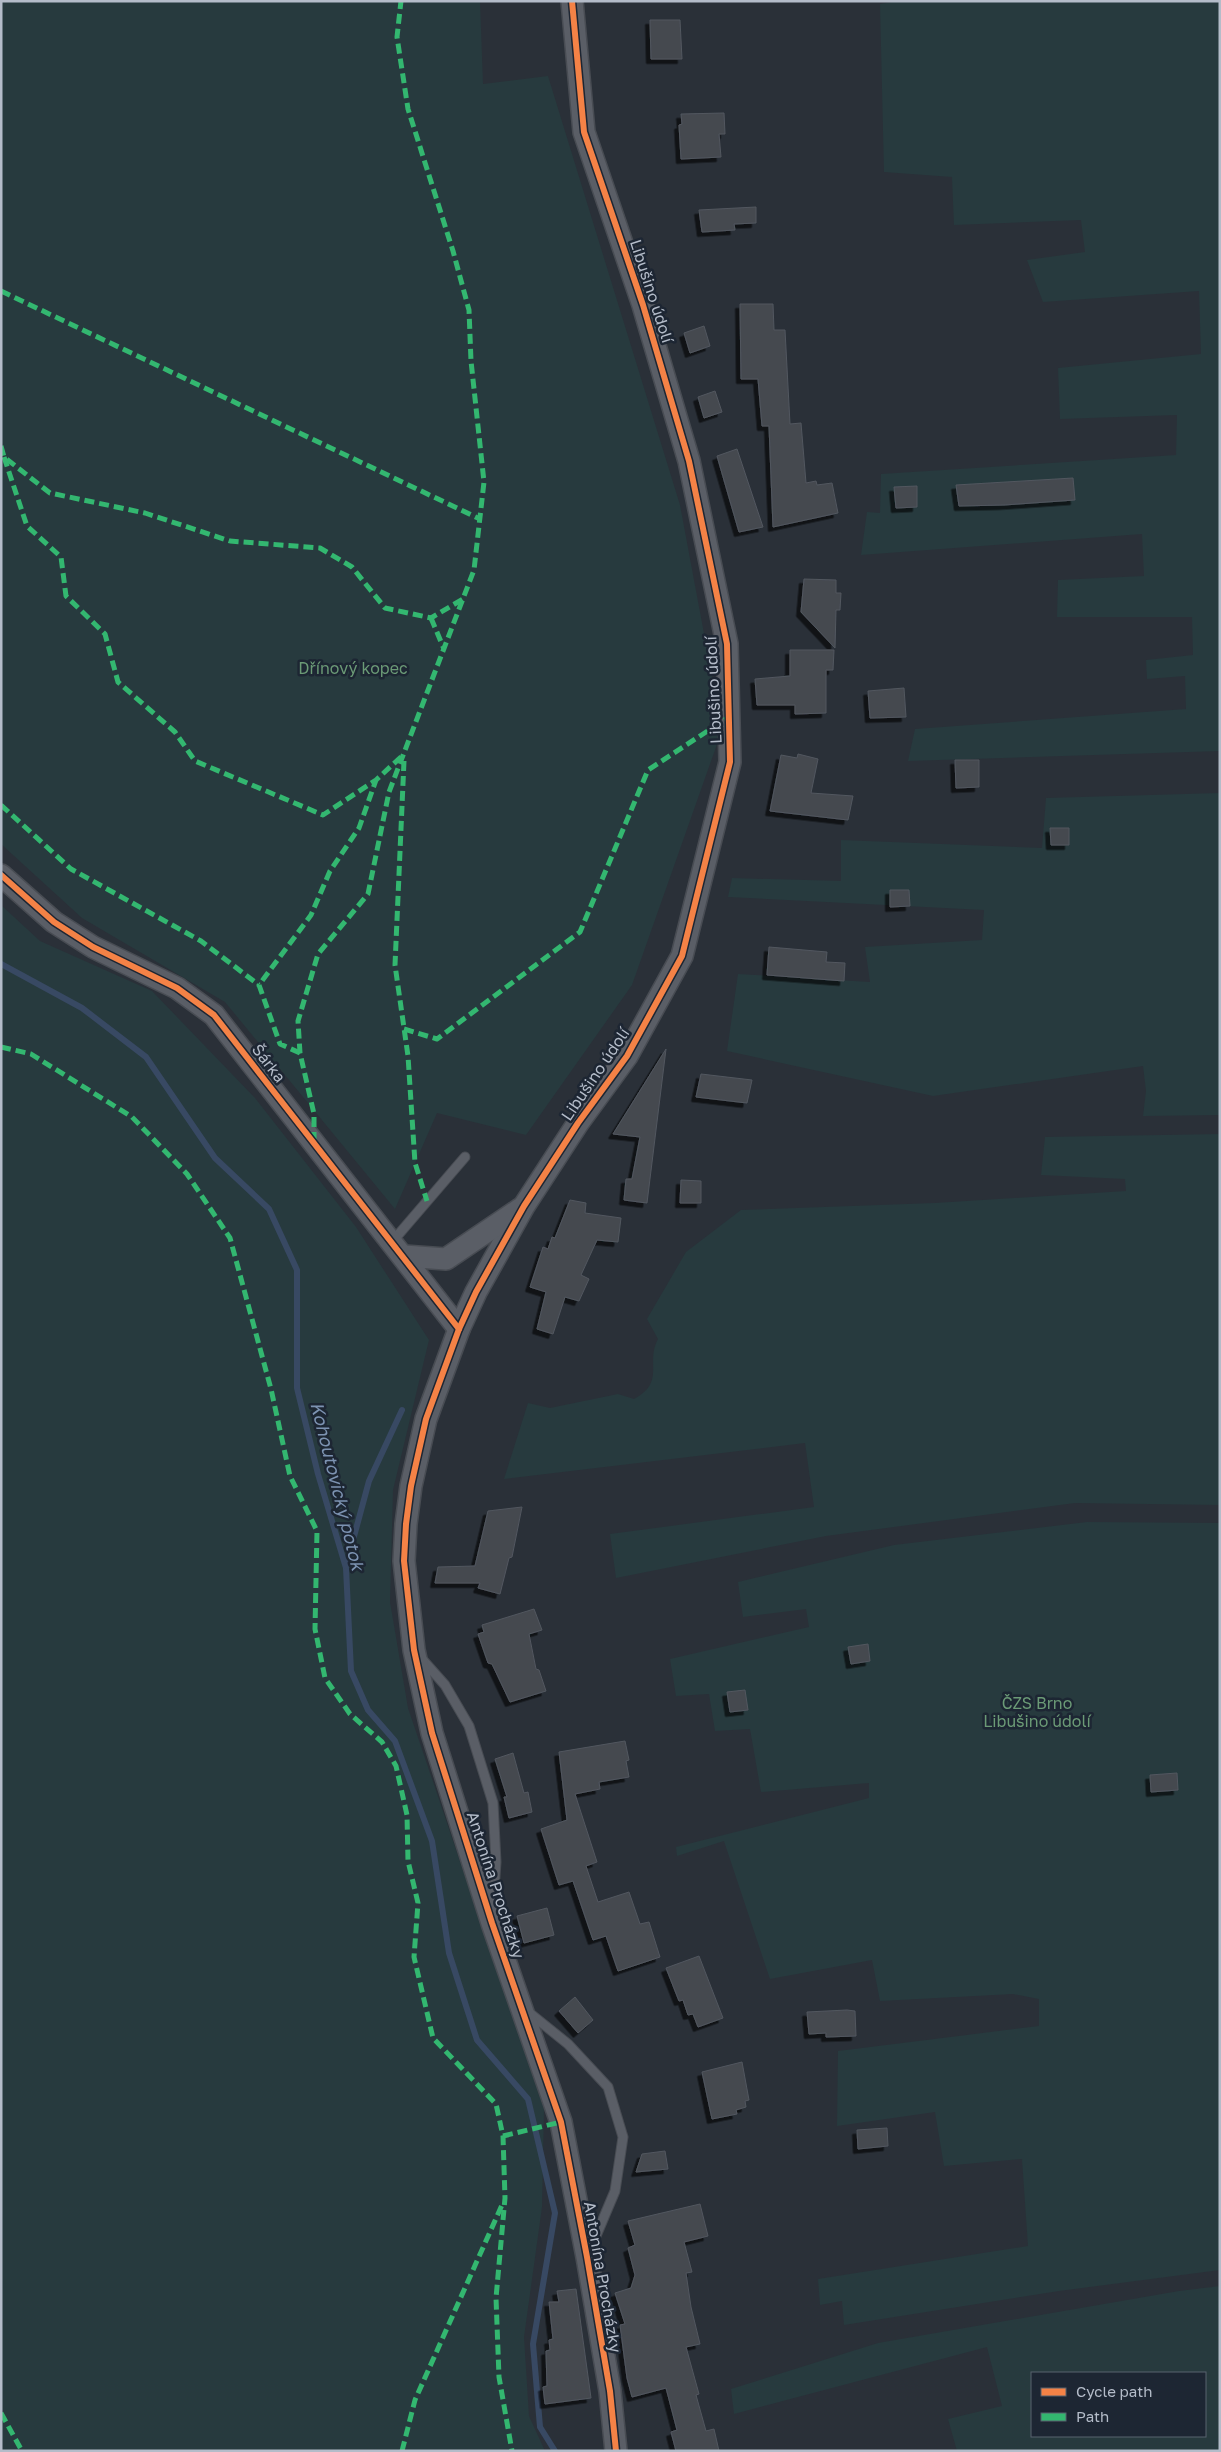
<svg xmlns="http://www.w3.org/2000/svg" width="1221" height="2452" font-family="'Golos Text',sans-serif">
	<defs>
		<filter id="shadow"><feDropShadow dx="-4.5" dy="4.5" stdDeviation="0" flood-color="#0009"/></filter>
	</defs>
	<rect width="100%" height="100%" fill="#2a3038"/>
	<g fill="#273a3e" fill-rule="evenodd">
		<path d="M1,1h479l3,83 65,-8 132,429 42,225 -90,255 -106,150 -89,-22 -42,96 -170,-207 -143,-84 -81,-74z"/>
		<path d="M896,1h324v750l-312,10 7,-32 271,-20 -1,-33 -38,3 -1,-19 47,-5 -1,-38h-135l1,-37 86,-4 -2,-42 -281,21 6,-43 13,1 1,-39 295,-19 1,-40 -117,4 -2,-51 143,-14 -2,-63 -156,11 -16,-42 58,-8 -4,-32 -127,5 -2,-48 -68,-5 -4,-168z"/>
		<path d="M1220,793v322l-77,1 3,-25 -3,-25 -210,30 -206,-45 11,-77 132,8 -5,-35 117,-7 2,-30 -256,-13 4,-19 109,3v-41l201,8 4,-50z"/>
		<path d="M1,905l39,36 112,50 103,107 101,129 73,113 -36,150 -3,112 18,106 136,401 -2,98 -18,130 5,79 16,35h-544z"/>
		<path d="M1220,1134v371l-145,-2 -249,33 -210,42 -6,-44 204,-27 -9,-64 -301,36 24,-76 22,5 68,-14 16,5c32,-17 11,-36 24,-60l-11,-20 39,-67 55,-42 194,-7 191,-12 -1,-12 -84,-4 4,-38z"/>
		<path d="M1087,1522l133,1v747l-161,21 -215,34 -2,-24 -22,4 -2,-26 210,-33 -6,-87 -78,7 -9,-54 -98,14 1,-75 201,-25v-27l-26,-5 -133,7 -8,-41 -102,19 -46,-138 -47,15 -1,-9 193,-49v-15l-108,9 -11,-63 -35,2 -6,-37 -33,2 -6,-37 139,-32 -3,-18 -63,8 -5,-35 156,-37z"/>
		<path d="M1220,2286v165h-263l-9,-32 54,-13 -15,-59 -253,67 -3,-25 147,-46 301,-52zM1032,2373h173v63h-173z"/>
	</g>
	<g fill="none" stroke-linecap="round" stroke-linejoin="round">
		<g stroke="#384963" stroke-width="6">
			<path d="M1,964l81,44 64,49 69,101 54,51 28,61v118l21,86 28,94 5,103 17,39 27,31 37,100 17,112 28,87 51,59 27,114 -22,131 7,83 15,24"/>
			<path d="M346,1566l23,-85 33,-71"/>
		</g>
	</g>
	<g fill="#444950" stroke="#52575f" filter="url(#shadow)">
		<path d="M650,20h30l2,39h-31z"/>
		<path d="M724,113l1,21h-6l2,23 -40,2 -2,-34 3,-1 -1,-10z"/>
		<path d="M756,207v16l-22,1 1,6 -33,2 -3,-22z"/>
		<path d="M740,304h33l1,26h11l5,94 11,-1 5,60 10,-2 1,4 15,-2 6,30 -65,14 -4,-101h-7l-4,-47h-17z"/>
		<path d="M704,326l6,20 -20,7 -6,-20z"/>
		<path d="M715,391l7,21 -18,6 -6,-21z"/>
		<path d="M737,449l26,78 -24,5 -22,-76z"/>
		<path d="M1073,478l2,22 -71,5 -45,1 -3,-21z"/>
		<path d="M917,486v21l-21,1 -2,-21z"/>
		<path d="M804,579l32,1v13h5l-1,17h-4l-1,38 -34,-36z"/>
		<path d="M790,650h44l-1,20h-7v43l-31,1v-9h-38l-2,-26 35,-3z"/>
		<path d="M904,688l2,29 -36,1 -2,-27z"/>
		<path d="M798,754l20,5 -7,34 42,3 -5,24 -78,-9 11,-56 16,3z"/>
		<path d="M955,760h24v27l-23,1z"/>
		<path d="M1050,828h19v17h-18z"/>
		<path d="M890,890h19l1,16 -20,1z"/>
		<path d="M769,947l58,5 -1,10 19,1 -1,18 -77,-6z"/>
		<path d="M666,1049l-19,154 -23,-3 2,-21h6l8,-42 -27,-3z"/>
		<path d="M701,1074l51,6 -5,23 -51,-6z"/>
		<path d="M681,1180l20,1v22h-21z"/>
		<path d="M570,1200l16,3 -1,10 36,5 -3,24 -21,-2 -16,35 8,4 -10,22 -14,-4 -12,37 -16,-5 9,-37 -16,-5 13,-40 5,2 4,-12 3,1z"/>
		<path d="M522,1507l-10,50 -3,1 -9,36 -22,-6 2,-5h-45l3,-16 37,-1 13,-55z"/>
		<path d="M534,1609l8,21 -13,4 7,35 3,1 7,21 -36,11 -18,-38 -4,-1 -10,-29 6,-2 -2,-7z"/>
		<path d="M868,1644l2,17 -19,3 -3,-17z"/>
		<path d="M745,1690l3,20 -18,2 -3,-20z"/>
		<path d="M625,1741l4,19 -3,1 3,16 -30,5 1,7 -25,5 22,68 -11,4 12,36 31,-10 11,32 9,-2 11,35 -42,14 -12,-35 -13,4 -20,-59 -14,4 -18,-56 26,-9 -8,-68z"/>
		<path d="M513,1753l11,40 4,-1 4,20 -23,6 -5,-21h3l-12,-38z"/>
		<path d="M1177,1773l1,17 -27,2 -1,-17z"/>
		<path d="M547,1908l7,27 -30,8 -7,-27z"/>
		<path d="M699,1956l24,62 -25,9 -5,-13 -5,1 -5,-15 -4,1 -13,-33z"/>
		<path d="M575,1997l18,23 -15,13 -19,-22z"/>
		<path d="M847,2010l8,1 1,25 -30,1v-4l-17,1 -2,-22z"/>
		<path d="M742,2062l7,38 -4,1 1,6 -10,3 1,4 -25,5 -10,-47z"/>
		<path d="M887,2128l1,18 -30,3 -1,-19z"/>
		<path d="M665,2151l3,18 -32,3 6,-18z"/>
		<path d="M700,2204l8,32 -24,6 8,30 -6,1 5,34 9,37 -14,3 13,47 -3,1 10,36 8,-2 5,22h-43l-5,-19 6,-2 -11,-42 -34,9 -5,-19 -7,-53 5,-1 -10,-31 16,-5 4,-13 -7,-27 7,-3 -7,-24z"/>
		<path d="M576,2289l15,109 -46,6 -2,-17 4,-1 -1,-35 4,-1 -1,-10 4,-1 -4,-37h10l-2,-11z"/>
	</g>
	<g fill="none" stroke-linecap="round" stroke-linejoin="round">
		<defs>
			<g id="service">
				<path d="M392,1242l73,-85"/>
				<path d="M421,1658l24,27 24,41 24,77 3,59 -3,43"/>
				<path d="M527,2011l41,33 40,43 15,50 -8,54 -25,59"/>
			</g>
			<g id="tertiary">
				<path d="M572,1l12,131 59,173 46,156 38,183 3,118 -48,194 -55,100 -49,67 -54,83 -48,86 -17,37 -33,90 -15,67 -5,38 -2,37 10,89 18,83 60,190 69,199 26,135 23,134 6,60"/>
				<path d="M1,875l53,47 39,25 84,41 37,27 245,314"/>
				<path d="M404,1256l42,3 74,-50"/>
			</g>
		</defs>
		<use href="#service" stroke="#484c53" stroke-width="11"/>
		<use href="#tertiary" stroke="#484c53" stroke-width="24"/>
		<use href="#service" stroke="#5a5e66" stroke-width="9"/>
		<use href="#tertiary" stroke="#5a5e66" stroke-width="21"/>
		<g stroke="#33b770" stroke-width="5" stroke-dasharray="10 5" stroke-linecap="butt">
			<path d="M1,291l479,228"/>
			<path d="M1,446l3,11 46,36 95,20 85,28 90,7 32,19 33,41 46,10 32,-19"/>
			<path d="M4,457l23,69 34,31 5,39 39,38 13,48 57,50 20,29 128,54 53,-35 26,-24"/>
			<path d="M431,618l13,31"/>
			<path d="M404,761l-9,204 13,91 7,107 12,38"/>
			<path d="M1,805l70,64 130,72 58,44"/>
			<path d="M404,1029l33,10 143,-107 68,-162 81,-53"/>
			<path d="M1,1047l30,7 101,63 55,57 43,64 41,151 19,87 27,55 -2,98 10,49 25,36 32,28 14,24 11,49 1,46 10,42 -4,54 19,81 63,66 7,32 2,62 -9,100 3,79 13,74"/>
			<path d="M300,1053l-20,-9 -21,-59 52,-70 19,-44 29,-43 17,-48"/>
			<path d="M314,1142v-28l-14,-61 -2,-32 20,-67 50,-60 21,-102 85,-222 10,-88 -13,-121 -2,-51 -16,-59 -45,-142 -11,-72 4,-36"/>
			<path d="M503,2136l58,-14"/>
			<path d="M1,2413l21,38"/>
			<path d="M402,2451l13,-51 87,-195"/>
		</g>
		<defs>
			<g id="cycleway">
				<path d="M572,1l12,131 59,173 46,156 38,183 3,118 -48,194 -55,100 -49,67 -54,83 -48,86 -17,37 -33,90 -15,67 -5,38 -2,37 10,89 18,83 60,190 69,199 26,135 23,134 6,60"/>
				<path d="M1,875l53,47 39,25 84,41 37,27 245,314"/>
			</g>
		</defs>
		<use href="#cycleway" stroke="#1d2633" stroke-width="9"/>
		<use href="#cycleway" stroke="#f48246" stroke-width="6"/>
	</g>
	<g text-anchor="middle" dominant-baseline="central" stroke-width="5" stroke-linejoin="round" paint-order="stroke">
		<g font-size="16" fill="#b4bcc9" stroke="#1d2633">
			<text transform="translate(652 291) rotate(72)">Libušino údolí</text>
			<text transform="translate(713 690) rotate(-93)">Libušino údolí</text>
			<text transform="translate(269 1063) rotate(52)">Šárka</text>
			<text transform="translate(595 1074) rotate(-56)">Libušino údolí</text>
			<text transform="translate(496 1885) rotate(72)">Antonína Procházky</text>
			<text transform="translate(603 2277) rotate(80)">Antonína Procházky</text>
		</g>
		<g font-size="16" fill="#6b9a76" stroke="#1d2633">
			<text x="353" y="668">Dřínový kopec</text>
			<text x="1037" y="1703">ČZS Brno<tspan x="1037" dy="18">Libušino údolí</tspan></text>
		</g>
		<g font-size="18" font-style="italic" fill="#7c92b1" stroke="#1d2633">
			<text transform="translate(338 1486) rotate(76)">Kohoutovický potok</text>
		</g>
	</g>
	<rect width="1221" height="2452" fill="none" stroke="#b4bcc9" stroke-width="5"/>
	<rect x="1031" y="2372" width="175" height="65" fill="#1d2633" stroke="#59626f"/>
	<rect x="1041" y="2388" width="25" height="8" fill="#f48246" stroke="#59626f"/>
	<text x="1076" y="2397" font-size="15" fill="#b4bcc9">Cycle path</text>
	<rect x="1041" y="2413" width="25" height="8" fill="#33b770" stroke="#59626f"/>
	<text x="1076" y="2422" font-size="15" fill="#b4bcc9">Path</text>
</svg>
